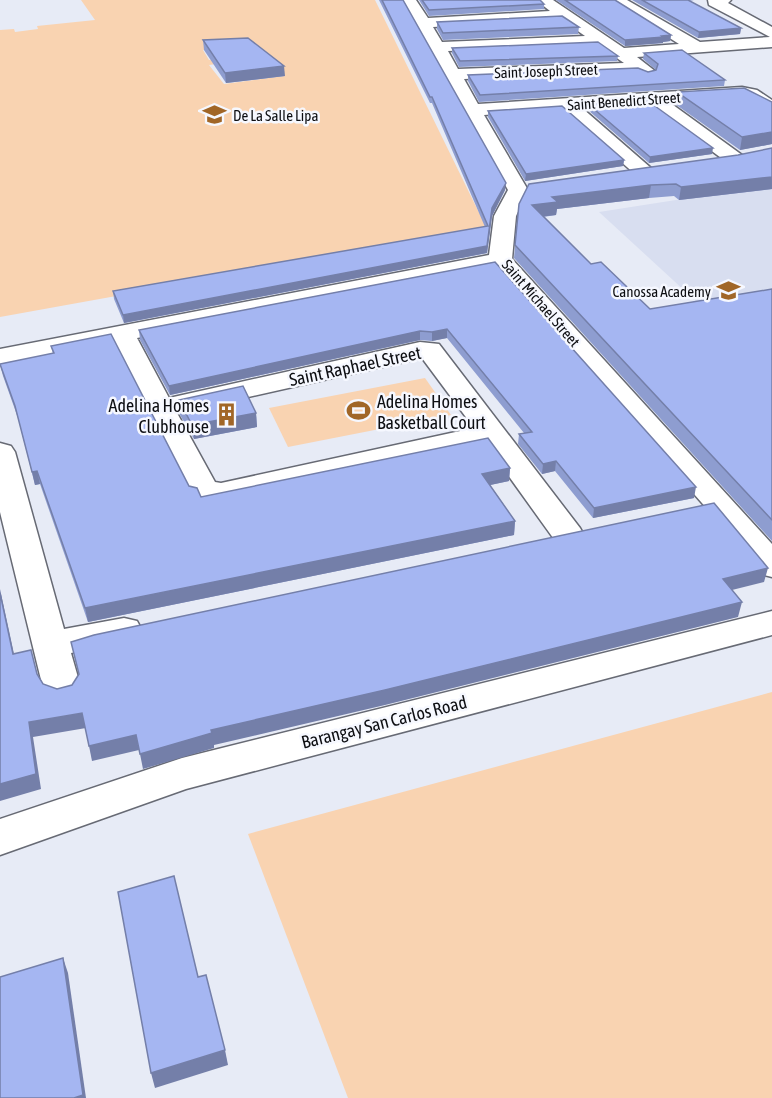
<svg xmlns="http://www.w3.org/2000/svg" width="772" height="1098" font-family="'Asap Condensed',sans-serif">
	<rect width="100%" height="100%" fill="#e7ebf6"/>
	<path fill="#d8def0" d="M772,185v186l-173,-159z"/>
	<g fill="#f9d3b1" fill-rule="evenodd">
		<path d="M81,0h294l112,229 -487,88v-287l14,-1 1,3 23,-3 -1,-3 58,-6zM238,46l30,12 16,18 -60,8 -15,-19 21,-3 -3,-4 -18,2 -6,-10z"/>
		<path d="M425,378l26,37 -163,32 -19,-39z"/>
		<path d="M772,692v406h-424l-100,-264z"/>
	</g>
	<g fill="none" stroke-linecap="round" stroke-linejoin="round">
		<defs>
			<g id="minor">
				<path d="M402,0h14l12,18 122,-7 -14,-11h17l71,48 55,-4 -69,-44h17l73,42 70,-5 -61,-32 -1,-5h23l-3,3 44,24v20l-135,10 18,14 -2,4 -6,1 -9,-4 -174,7 14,25 264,-17 15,3 15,10v13l-30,-16 -73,5 73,53 3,4 -3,4h-14l-80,-59 -66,4 69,60 3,4 -3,4h-14l-75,-67 -78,6 44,75 -12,26 -4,43 260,285v33l-12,-3 -51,-63 -214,-243 -358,70 32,60 251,-56 19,2 141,184 4,7 -4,7 -12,3 -12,-3 -71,-99 -264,58 -28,-3 -79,-155 -114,22v-16l489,-94 5,-39 14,-26zM562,20l23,16 -143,6 -9,-15zM598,45l26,18 -166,6 -10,-18zM422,358l52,70 -253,55 -6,-1 -38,-69z"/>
				<path d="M0,443l11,3 4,6 49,177 60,-11 13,3 5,9 -5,9 -66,14 10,35 -6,10 -13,4 -13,-4 -6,-10 -43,-176z"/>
				<path d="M772,611v24l-586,154 -186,66v-36l182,-61z"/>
			</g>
		</defs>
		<use href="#minor" stroke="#676a74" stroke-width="3"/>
		<use href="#minor" fill="#fff" fill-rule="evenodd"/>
	</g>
	<g fill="#8e9dd0">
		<path d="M379,0h24l102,190 -13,26 -5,37 -363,70 -10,-24 -1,-8 372,-64 -53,-124h-2z"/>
		<path d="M419,0h121l4,4v5l-115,7z"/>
		<path d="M556,0h59l56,35 -1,6 -7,1v1l-38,3z"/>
		<path d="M632,0h62l-5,1 52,27 -1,6 -42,4z"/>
		<path d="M437,22l142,5 -1,7 -135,6 -6,-11z"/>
		<path d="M203,40l82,36 -59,7 -22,-33z"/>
		<path d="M452,48l166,8 -1,5 -158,6 -7,-14z"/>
		<path d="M644,53l81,27 -1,6 -245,16 -11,-21v-6l180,-3 8,-2 -13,-11z"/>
		<path d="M677,92l95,10v42l-32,6 -65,-46z"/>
		<path d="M588,104l124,50 -63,9 -61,-53z"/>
		<path d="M488,111l136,49 -1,6 -98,15 -37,-64z"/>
		<path d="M772,148v41l-93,11 -5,-4 -25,2 -92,11 -1,6 -13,2 48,47 59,45 122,-20v252l-258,-283 5,-54z"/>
		<path d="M495,262l199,236 -101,20 -38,-47 -13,3 -24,-30 1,-10 5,-1 -77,-95 -15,3 -12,-1 -250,55 -30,-55 -1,-10z"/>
		<path d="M51,346l138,140 12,11 309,-29 -1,13 -19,4 25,36 -1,14 -426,87 -48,-138 -5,1 -17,-67 -15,-42 -3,-12 53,-10z"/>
		<path d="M179,400l77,13 1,14 -63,12 -14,-24z"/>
	</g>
	<g fill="#747fa9">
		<path d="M741,28l-1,6 -42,4 1,-6z"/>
		<path d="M671,35l-1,6 -7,1v1l-38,3v-6z"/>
		<path d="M284,66l1,10 -59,7 -1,-10z"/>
		<path d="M772,132v12l-32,6 2,-13z"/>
		<path d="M713,148l-1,6 -63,9 1,-6z"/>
		<path d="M624,160l-1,6 -98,15 1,-7z"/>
		<path d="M772,177v12l-93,11 2,-13z"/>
		<path d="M506,183l-1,7 -13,26 -5,37 -363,70 -1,-8 364,-69 5,-38z"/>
		<path d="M651,185l-2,13 -92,11 -1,6 -26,3 2,-13 20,-8z"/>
		<path d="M447,329v9l-15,3v-9z"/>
		<path d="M420,331v9l-250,55 -1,-9z"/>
		<path d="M256,413l1,14 -63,12 -2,-14z"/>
		<path d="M556,461l-1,10 -13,3 1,-10z"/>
		<path d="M510,468l-1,13 -28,6 1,-13z"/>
		<path d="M37,471l3,13 -5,1 -3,-13z"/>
		<path d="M696,487l-2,11 -101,20 1,-10z"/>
		<path d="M515,521l-1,14 -426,87 -3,-14z"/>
		<path d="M768,568l-4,14 -44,11 3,-14z"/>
		<path d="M0,589l17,79 -4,-14 -13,-61z"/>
		<path d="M742,602l-4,15 -353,88 -171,40v3l-71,21 -3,-15 71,-24z"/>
		<path d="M82,713l4,15 -53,9 8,52 -41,12v-17l29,-62z"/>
		<path d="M136,735l3,15 -47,11 -3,-15z"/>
		<path d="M63,958l5,15 18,125h-12z"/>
		<path d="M225,1050l3,15 -73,23 -4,-15z"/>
	</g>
	<g fill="#a5b6f2" stroke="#747fa9" stroke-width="1.5">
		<path d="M382,0h21l103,183 -14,25 -5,38 -364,69 -10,-24 375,-65 -56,-129h-2z"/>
		<path d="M422,0h118l4,4 -115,6z"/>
		<path d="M565,0h50l56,35 -9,1 2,1 -39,3z"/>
		<path d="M642,0h46l53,28 -42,4z"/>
		<path d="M562,16l17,11 -136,6 -6,-11z"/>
		<path d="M248,38l36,28 -59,7 -22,-33z"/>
		<path d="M598,42l20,14 -158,5 -8,-13z"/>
		<path d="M682,50l43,30 -245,15 -12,-20 170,-7 10,4 8,-2 2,-6 -14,-11z"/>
		<path d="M744,88l28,14v30l-30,5 -65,-45z"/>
		<path d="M648,101l65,47 -63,9 -62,-53z"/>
		<path d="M562,106l62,54 -98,14 -38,-63z"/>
		<path d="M772,148v29l-91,10 -5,-3 -25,1 -99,12 6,5 -26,3 59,59 10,-2 49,47 122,-20v231l-257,-275 4,-41 10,-20 209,-29z"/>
		<path d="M495,262l201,225 -102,21 -38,-47 -13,3 -24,-30 13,-2 -85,-103 -15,3 -12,-1 -251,55 -30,-56z"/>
		<path d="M111,334l78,152 8,2 4,9 287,-59 22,30 -28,6 33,47 -430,87 -48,-137 -5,1 -17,-66 -15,-42 54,-11 -3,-7z"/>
		<path d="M243,386l13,27 -64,12 -13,-25z"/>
		<path d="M714,503l54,65 -45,11 19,23 -357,88 -174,40 1,3 -72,21 -4,-19 -47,11 -7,-33 -53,9 7,52 -36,10v-191l13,61 18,-4 6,24 6,10 14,5 15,-4 7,-11 -8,-32 23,-7z"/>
		<path d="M174,876l24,101 8,-2 19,75 -74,23 -33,-181z"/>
		<path d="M63,958l20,137 -9,3h-74v-121z"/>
	</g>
	<defs>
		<symbol id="university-bare" viewBox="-9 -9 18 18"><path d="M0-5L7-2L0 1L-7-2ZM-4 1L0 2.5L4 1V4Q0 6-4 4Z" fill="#a16627" stroke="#f6f8ff" stroke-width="2.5" paint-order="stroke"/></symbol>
		<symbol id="school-bare" viewBox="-9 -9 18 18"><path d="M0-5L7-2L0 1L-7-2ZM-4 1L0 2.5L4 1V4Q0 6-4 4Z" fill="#a16627" stroke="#f6f8ff" stroke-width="2.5" paint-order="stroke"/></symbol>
		<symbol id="stadium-bare" viewBox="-9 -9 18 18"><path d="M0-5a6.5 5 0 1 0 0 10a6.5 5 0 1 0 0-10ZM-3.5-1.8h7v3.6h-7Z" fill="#a16627" stroke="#f6f8ff" stroke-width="2.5" paint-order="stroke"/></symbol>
		<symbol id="building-bare" viewBox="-9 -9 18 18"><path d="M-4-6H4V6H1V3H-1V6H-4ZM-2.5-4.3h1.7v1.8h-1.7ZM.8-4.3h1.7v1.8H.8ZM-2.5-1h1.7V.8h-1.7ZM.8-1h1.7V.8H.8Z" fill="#a16627" stroke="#f6f8ff" stroke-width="2.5" paint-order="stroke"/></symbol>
	</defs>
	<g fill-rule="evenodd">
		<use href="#university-bare" x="198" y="98" width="33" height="33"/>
		<use href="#school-bare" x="712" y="274" width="33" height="33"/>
		<use href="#stadium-bare" x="342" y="394" width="33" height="33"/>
		<use href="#building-bare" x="210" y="398" width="33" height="33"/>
	</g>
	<g text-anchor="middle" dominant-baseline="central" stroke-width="5" stroke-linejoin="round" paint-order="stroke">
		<g font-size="15" fill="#0d0e12" stroke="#f6f8ff">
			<text transform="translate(546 71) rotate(-2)">Saint Joseph Street</text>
			<text transform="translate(624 101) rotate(-4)">Saint Benedict Street</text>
			<text transform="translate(541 303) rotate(49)">Saint Michael Street</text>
		</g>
		<g font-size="15" fill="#0d0e12" stroke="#f6f8ff" text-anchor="start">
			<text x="233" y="115">De La Salle Lipa</text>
			<text x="711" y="291" text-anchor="end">Canossa Academy</text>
		</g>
		<g font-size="18" fill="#0d0e12" stroke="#f6f8ff">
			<text transform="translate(355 366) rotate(-12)">Saint Raphael Street</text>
			<text transform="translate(384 722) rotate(-14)">Barangay San Carlos Road</text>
		</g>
		<g font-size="18" fill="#0d0e12" stroke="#f6f8ff" text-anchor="start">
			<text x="377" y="401">Adelina Homes<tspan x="377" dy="21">Basketball Court</tspan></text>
			<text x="209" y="405" text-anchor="end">Adelina Homes<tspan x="209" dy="21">Clubhouse</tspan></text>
		</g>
	</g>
</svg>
